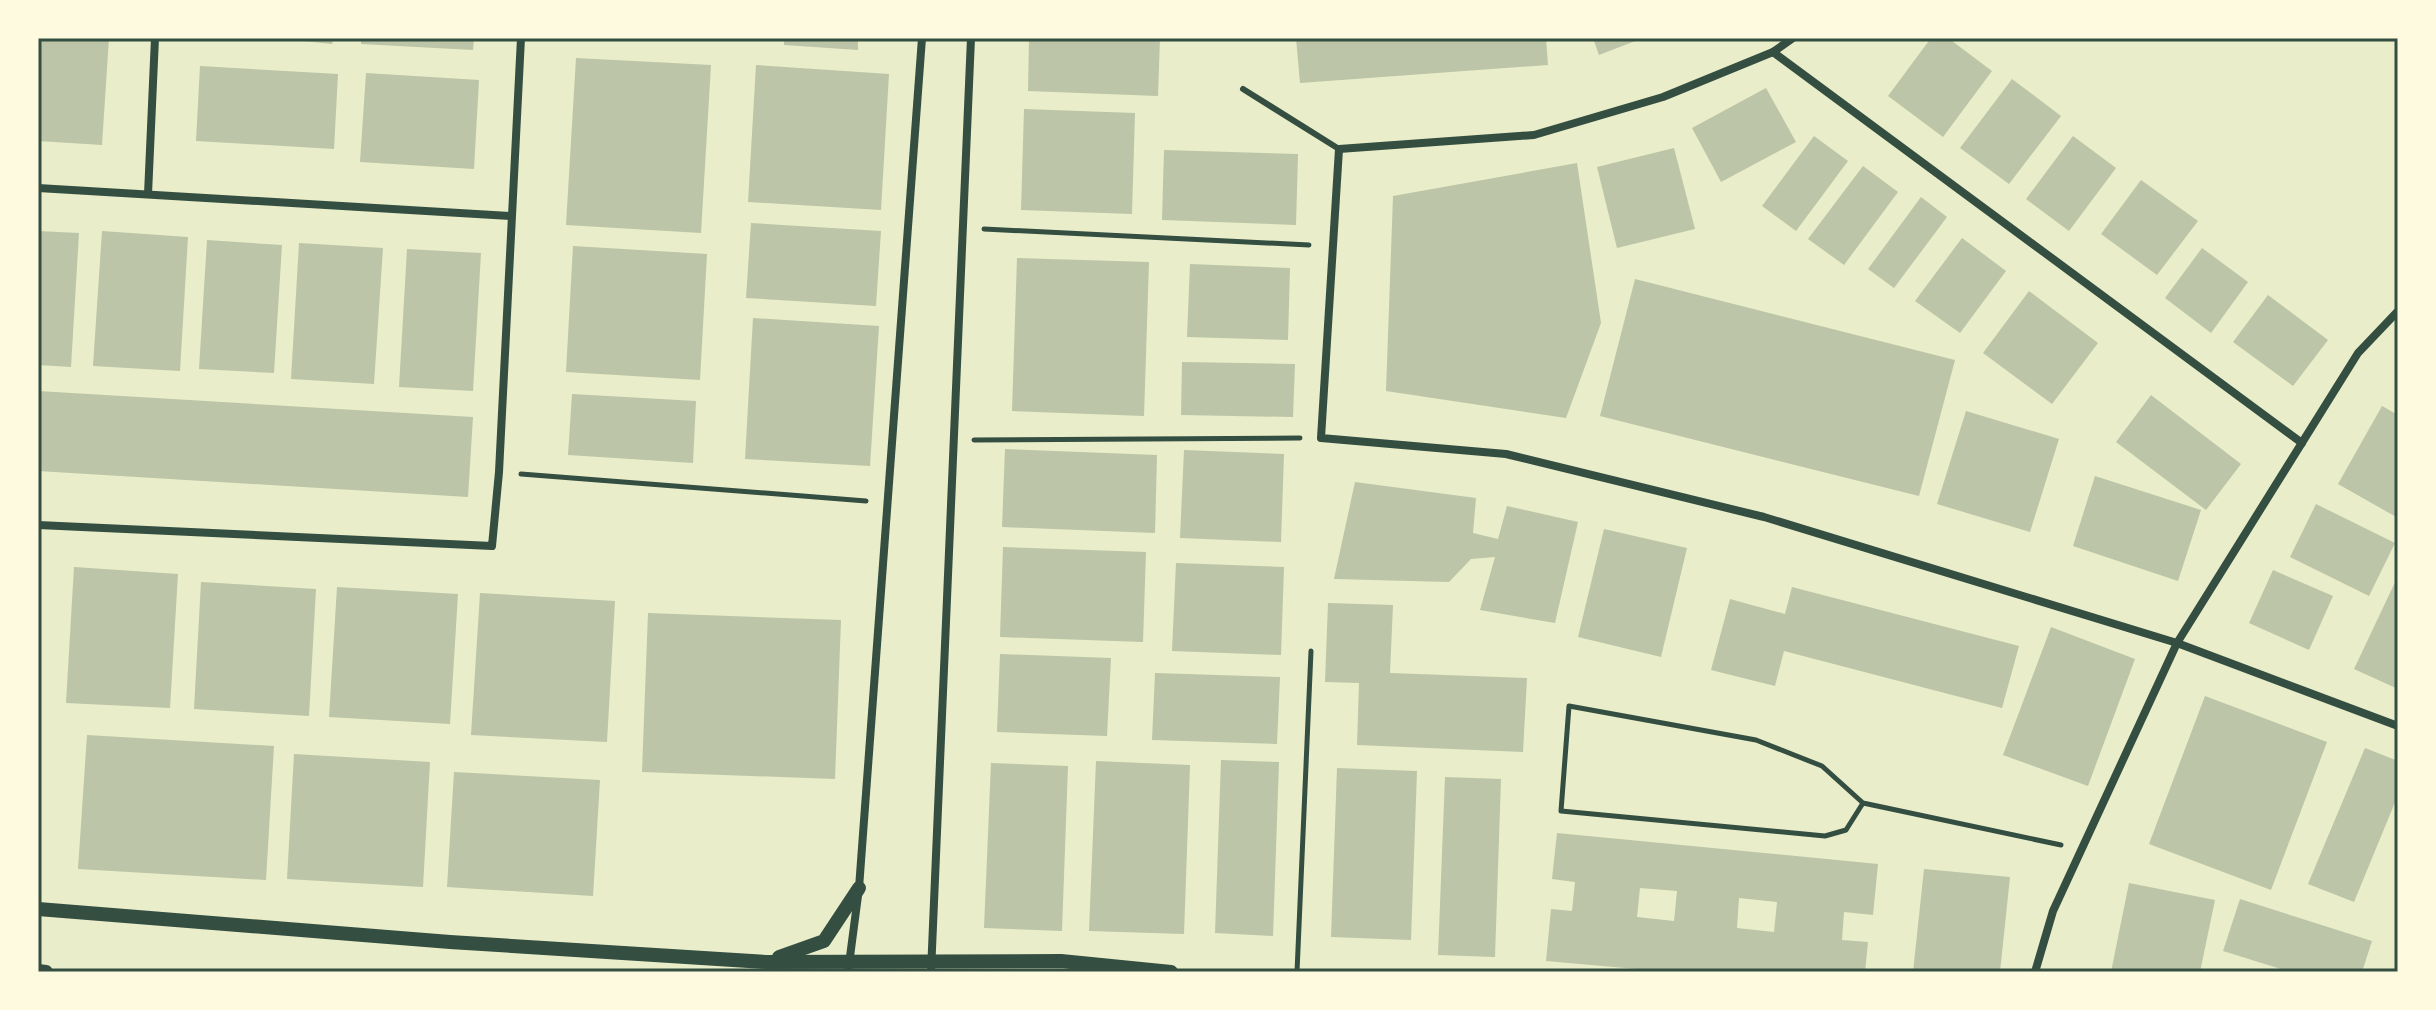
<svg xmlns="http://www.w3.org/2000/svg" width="2436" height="1010" font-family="'Exo 2',sans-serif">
	<rect width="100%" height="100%" fill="#e9edc9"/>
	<g fill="#bcc5a7" fill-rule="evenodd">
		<path d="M38,38h71l-7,107 -64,-4z"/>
		<path d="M274,38h59l-1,6z"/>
		<path d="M361,38h113l-1,12 -112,-6z"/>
		<path d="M784,38h74v12l-74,-5z"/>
		<path d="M1029,38h131l-2,58 -130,-5z"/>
		<path d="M1296,38h250l2,27 -248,18z"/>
		<path d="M1593,38h50l-44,17z"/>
		<path d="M1931,38h17l44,33 -49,66 -55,-41z"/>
		<path d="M576,58l135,7 -10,168 -135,-8z"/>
		<path d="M756,65l133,9 -8,136 -133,-8z"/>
		<path d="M200,66l138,8 -4,75 -138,-8z"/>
		<path d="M366,73l113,7 -5,89 -114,-7z"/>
		<path d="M2012,79l49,37 -52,68 -49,-36z"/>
		<path d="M1766,88l30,54 -75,40 -29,-54z"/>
		<path d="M1024,109l111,4 -3,101 -111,-4z"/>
		<path d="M1814,136l34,25 -52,70 -34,-25z"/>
		<path d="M2073,136l43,32 -47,63 -43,-32z"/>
		<path d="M1674,148l21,81 -78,19 -20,-81z"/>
		<path d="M1164,150l134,4 -2,71 -134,-5z"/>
		<path d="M1577,163l24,160 -35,95 -180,-27 7,-195z"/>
		<path d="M1863,166l35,26 -54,73 -36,-26z"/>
		<path d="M2141,180l57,41 -41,54 -56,-41z"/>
		<path d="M1921,197l26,20 -53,71 -26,-19z"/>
		<path d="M751,223l130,8 -5,75 -130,-8z"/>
		<path d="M38,231l41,2 -8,134 -33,-2z"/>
		<path d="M102,231l86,6 -8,134 -87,-5z"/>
		<path d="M1962,238l44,33 -46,62 -45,-32z"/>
		<path d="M207,240l75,5 -8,128 -75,-4z"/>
		<path d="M299,243l84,5 -9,136 -83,-5z"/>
		<path d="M573,246l134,8 -7,126 -134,-8z"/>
		<path d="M2202,248l46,34 -37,51 -46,-35z"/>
		<path d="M407,249l74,4 -8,138 -74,-4z"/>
		<path d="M1017,258l132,4 -5,154 -132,-5z"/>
		<path d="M1190,264l100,4 -2,72 -101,-3z"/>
		<path d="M1635,279l320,81 -36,136 -319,-80z"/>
		<path d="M2029,291l69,52 -46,61 -69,-51z"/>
		<path d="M2268,295l60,45 -35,46 -60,-44z"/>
		<path d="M753,318l126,8 -9,140 -125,-7z"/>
		<path d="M1182,362l113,2 -2,53 -112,-2z"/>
		<path d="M38,391l435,26 -5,80 -430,-26z"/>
		<path d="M572,394l124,7 -3,62 -125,-8z"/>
		<path d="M2151,395l90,69 -35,46 -90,-68z"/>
		<path d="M2382,406l16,9v103l-60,-34z"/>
		<path d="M1966,411l93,28 -29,93 -93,-28z"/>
		<path d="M1005,449l152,6 -2,78 -153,-6z"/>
		<path d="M1184,450l100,4 -3,88 -101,-4z"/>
		<path d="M2095,476l106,34 -23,71 -105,-35z"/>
		<path d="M1355,482l121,16 -3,35 25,6 9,-33 71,16 -23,101 -75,-13 15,-53 -24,2 -22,23 -115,-3z"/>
		<path d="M2316,504l79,39 -26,53 -79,-39z"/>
		<path d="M1604,529l83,19 -26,109 -83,-20z"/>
		<path d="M1003,547l143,5 -3,90 -143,-5z"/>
		<path d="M1176,563l108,4 -3,88 -109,-4z"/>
		<path d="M74,567l104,7 -8,134 -104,-5z"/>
		<path d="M2273,570l60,26 -24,54 -60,-27z"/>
		<path d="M2398,576v113l-44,-20z"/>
		<path d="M201,582l115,7 -7,127 -115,-7z"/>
		<path d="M337,587l121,7 -8,130 -121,-7z"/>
		<path d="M1792,587l227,59 -17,62 -218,-57 -9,35 -64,-16 19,-71 55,15z"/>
		<path d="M480,593l135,8 -8,141 -136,-7z"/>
		<path d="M1328,603l65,2 -3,68 137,5 -4,74 -166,-7 2,-62 -34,-1z"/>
		<path d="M648,613l193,7 -6,159 -193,-7z"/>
		<path d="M2051,627l84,32 -47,127 -85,-31z"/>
		<path d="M1000,654l111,4 -4,78 -110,-4z"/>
		<path d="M1155,673l125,4 -3,67 -125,-4z"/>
		<path d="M2205,696l122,46 -56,148 -122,-46z"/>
		<path d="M87,735l187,11 -8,134 -188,-11z"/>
		<path d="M2365,748l33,13v34l-44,107 -46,-18z"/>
		<path d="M294,754l136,8 -7,125 -136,-8z"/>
		<path d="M1221,760l58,2 -6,174 -58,-3z"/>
		<path d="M1096,761l94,4 -6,169 -95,-3z"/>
		<path d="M991,763l77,3 -6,165 -78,-3z"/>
		<path d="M1337,768l80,3 -6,169 -80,-3z"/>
		<path d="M454,772l146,8 -7,116 -146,-9z"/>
		<path d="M1445,777l56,2 -6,178 -57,-2z"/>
		<path d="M1557,833l321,31 -5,51 -29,-3 -2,28 26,2 -3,30h-195l-124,-11 5,-52 21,2 3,-29 -23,-3zM1640,888l37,3 -3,30 -37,-4zM1739,898l38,4 -3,30 -37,-4z"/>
		<path d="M1924,869l86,8 -10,95h-87z"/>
		<path d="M2129,883l86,17 -15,72h-89z"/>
		<path d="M2240,899l132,42 -10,31h-72l-67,-21z"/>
	</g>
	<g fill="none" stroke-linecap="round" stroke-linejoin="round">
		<g stroke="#344e41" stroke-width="5">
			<path d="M984,229l325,16"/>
			<path d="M974,440l326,-2"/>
			<path d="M521,474l345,27"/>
			<path d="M1863,803l-17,27 -21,6 -264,-25 8,-105 187,34 66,26 41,37 198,42"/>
			<path d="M1297,972l14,-321"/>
		</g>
		<path stroke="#344e41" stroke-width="6" d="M1243,89l96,60"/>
		<g stroke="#344e41" stroke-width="8">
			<path d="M1793,38l-20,14 -110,45 -129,38 -195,14 -18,289 185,16 258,63 413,126 221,83"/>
			<path d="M1773,52l529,391"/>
			<path d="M38,188l473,28"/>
			<path d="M148,194l7,-156"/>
			<path d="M38,525l454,21 7,-74 22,-434"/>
			<path d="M848,972l11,-84 63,-850"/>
			<path d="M931,972l40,-934"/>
			<path d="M2035,972l18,-61 124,-268 181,-290 40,-42"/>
		</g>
		<g stroke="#344e41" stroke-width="14">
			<path d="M38,909l412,33 316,20 295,-1 110,11"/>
			<path d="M779,957l45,-16 35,-53"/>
			<path d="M38,971l8,1"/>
		</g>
	</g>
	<rect width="2436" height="1010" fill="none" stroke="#fefae0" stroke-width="80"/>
	<rect x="40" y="40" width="2356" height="930" fill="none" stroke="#344e41" stroke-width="3"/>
</svg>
